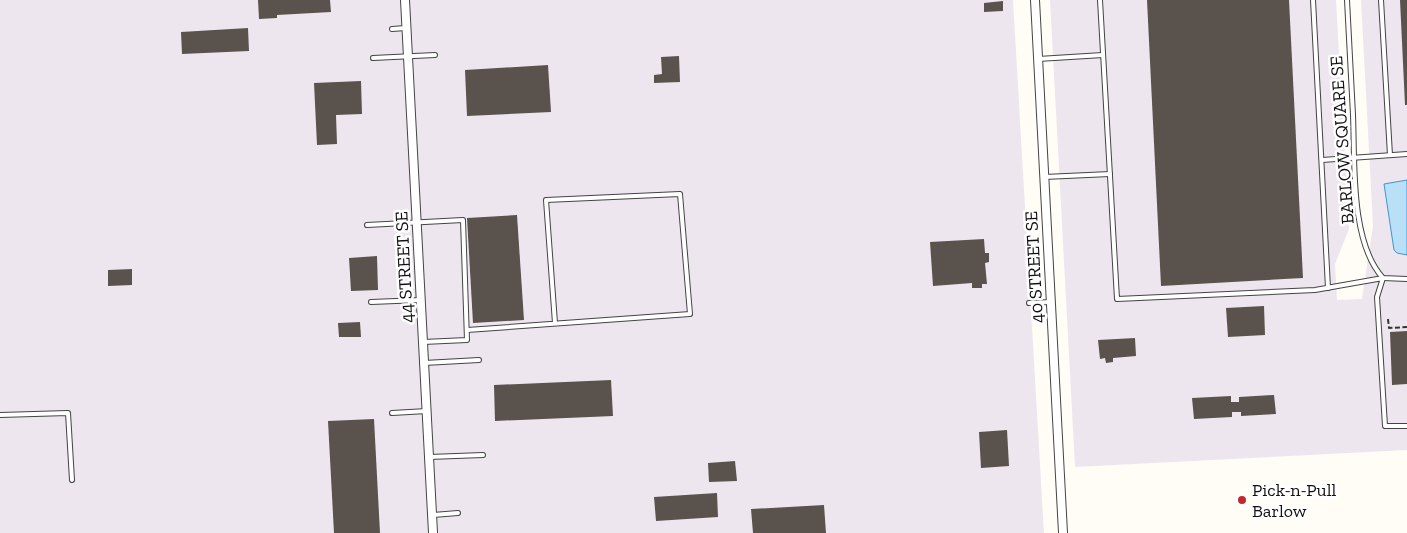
<svg xmlns="http://www.w3.org/2000/svg" width="1407" height="533" font-family="'Zilla Slab',serif">
	<rect width="100%" height="100%" fill="#fffdf5"/>
	<g fill="#eee6ef">
		<path d="M0,0h1013l31,533h-1044z"/>
		<path d="M1050,0h286l13,229 -14,35 2,36 25,-1 11,-73 -12,-226h46v450l-332,17z"/>
	</g>
	<path fill="#b9e0f7" stroke="#3f96cf" d="M1407,180v75l-10,-2 -3,-3 -10,-66z"/>
	<g fill="#5a524d">
		<path d="M258,0h72l1,12 -54,3v3l-18,1z"/>
		<path d="M1147,0h142l14,278 -142,8z"/>
		<path d="M1400,0h7v105h-2z"/>
		<path d="M1003,1v10l-19,1v-9z"/>
		<path d="M248,28l1,23 -67,3 -1,-22z"/>
		<path d="M679,56l1,26 -26,1v-8l8,-1 -1,-17z"/>
		<path d="M548,65l3,47 -84,4 -2,-46z"/>
		<path d="M361,81l1,33 -26,1 1,29 -20,1 -3,-62z"/>
		<path d="M517,215l7,105 -51,3 -6,-105z"/>
		<path d="M984,239l1,14h4v9l-4,1 2,21h-5v4h-10v-5l-39,3 -3,-44z"/>
		<path d="M377,256l1,34 -27,1 -2,-33z"/>
		<path d="M132,269v16l-24,1v-16z"/>
		<path d="M1264,306l1,29 -37,2 -2,-29z"/>
		<path d="M360,322l1,15h-22l-1,-14z"/>
		<path d="M1407,331v53l-15,1 -2,-53z"/>
		<path d="M1135,338l1,18 -23,2v4l-7,1 -1,-5 -5,1 -2,-19z"/>
		<path d="M611,380l2,36 -118,5 -1,-36z"/>
		<path d="M1274,395l2,19 -35,2v-4h-9v5l-38,2 -2,-21 39,-2v6h8v-5z"/>
		<path d="M374,419l6,114h-46l-6,-112z"/>
		<path d="M1007,430l2,36 -28,2 -2,-36z"/>
		<path d="M735,461l2,20 -28,1 -1,-19z"/>
		<path d="M717,493l1,24 -62,4 -2,-24z"/>
		<path d="M824,505l2,28h-73l-2,-24z"/>
	</g>
	<g fill="none" stroke-linecap="round" stroke-linejoin="round">
		<defs>
			<g id="service">
				<path d="M1100,0l17,299 198,-9 68,-12 -6,19 8,129h22"/>
				<path d="M1313,0l15,288"/>
				<path d="M1347,0c2,38 4,77 6,115 2,47 -3,127 30,163l24,1"/>
				<path d="M1381,0l9,155"/>
				<path d="M392,29l14,-1"/>
				<path d="M373,58l62,-3"/>
				<path d="M1038,59l65,-4"/>
				<path d="M1322,160l85,-6"/>
				<path d="M1044,177l66,-3"/>
				<path d="M367,225l96,-5 4,120 -44,2"/>
				<path d="M371,302l50,-2"/>
				<path d="M1029,303l22,-1"/>
				<path d="M467,330l223,-16 -10,-120 -134,6 9,123"/>
				<path d="M424,363l55,-3"/>
				<path d="M392,413l35,-2"/>
				<path d="M0,415l68,-2 4,67"/>
				<path d="M429,457l54,-2"/>
				<path d="M433,515l25,-2"/>
			</g>
			<g id="minor">
				<path d="M405,0l28,533"/>
				<path d="M1035,0l28,533"/>
			</g>
		</defs>
		<use href="#service" stroke="#444" stroke-width="6"/>
		<use href="#minor" stroke="#444" stroke-width="10"/>
		<path stroke="#333" stroke-width="2" stroke-dasharray="5 2.5" stroke-linecap="butt" d="M1388,319l1,9 18,-1"/>
		<use href="#service" stroke="#fff" stroke-width="4"/>
		<use href="#minor" stroke="#fff" stroke-width="8"/>
	</g>
	<circle fill="#c4262e" stroke="#fff" stroke-width="2" cx="1242" cy="500" r="5"/>
	<g text-anchor="middle" dominant-baseline="central" stroke-width="5" stroke-linejoin="round" paint-order="stroke">
		<g font-size="18" fill="#111" stroke="#fff">
			<text transform="translate(1342 140) rotate(-94)">BARLOW SQUARE SE</text>
			<text transform="translate(404 267) rotate(-93)">44 STREET SE</text>
			<text transform="translate(1034 267) rotate(-93)">40 STREET SE</text>
		</g>
		<g font-size="18" fill="#111" stroke="#fff" text-anchor="start">
			<text x="1252" y="490">Pick-n-Pull<tspan x="1252" dy="21">Barlow</tspan></text>
		</g>
	</g>
</svg>
